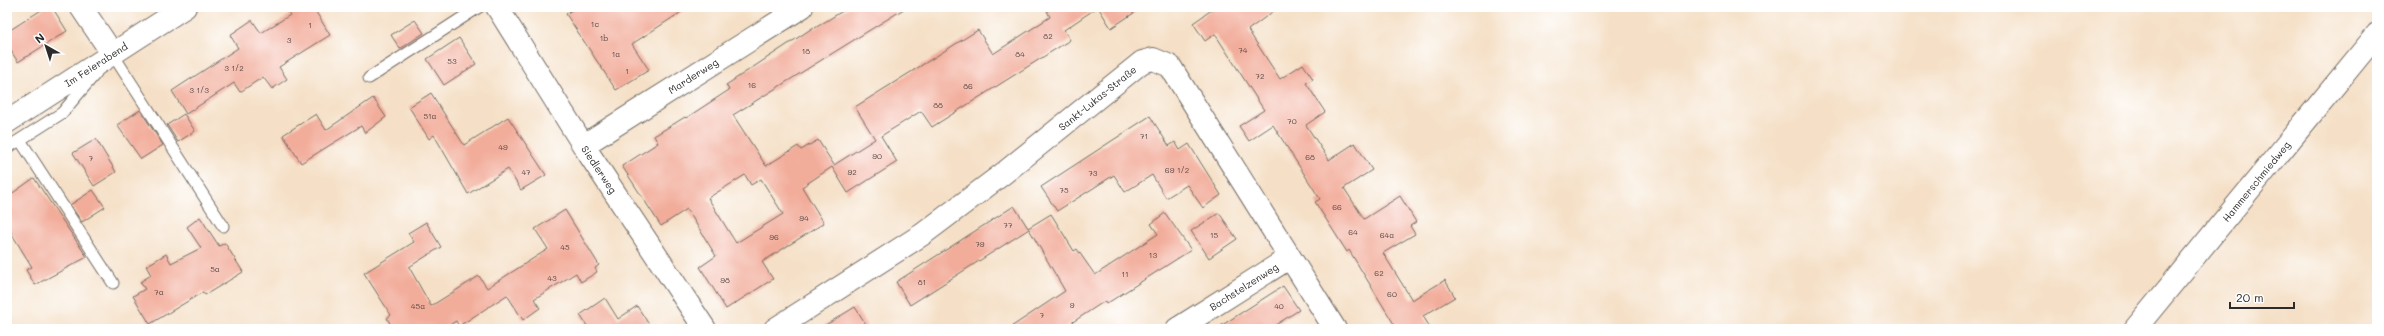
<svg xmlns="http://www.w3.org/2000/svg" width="2384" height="336" font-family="Mali,sans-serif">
	<rect width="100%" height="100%" fill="#fff"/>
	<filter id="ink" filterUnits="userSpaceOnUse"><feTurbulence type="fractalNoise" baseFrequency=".025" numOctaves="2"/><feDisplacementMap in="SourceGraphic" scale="8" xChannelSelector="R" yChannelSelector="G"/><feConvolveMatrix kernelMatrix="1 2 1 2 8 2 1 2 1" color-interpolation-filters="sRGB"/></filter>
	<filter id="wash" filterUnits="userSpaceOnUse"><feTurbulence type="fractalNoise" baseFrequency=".012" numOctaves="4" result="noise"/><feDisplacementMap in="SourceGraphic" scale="16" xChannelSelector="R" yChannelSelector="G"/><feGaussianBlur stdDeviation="0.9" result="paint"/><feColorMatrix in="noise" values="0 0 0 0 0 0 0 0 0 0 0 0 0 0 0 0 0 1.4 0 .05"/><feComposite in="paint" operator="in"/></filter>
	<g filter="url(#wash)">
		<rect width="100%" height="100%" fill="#f5e0c7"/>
		<g id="blocks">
			<g fill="#f2ac9a" fill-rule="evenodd">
				<path d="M46,7h6l15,24 -49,31 -11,-17v-13z"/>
				<path d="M285,7h28l17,28 -51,32 8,12 -15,10 -9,-12 -23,15 -6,-9 -48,31 -14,-23 66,-43 -8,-13 22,-15 9,13 29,-18z"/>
				<path d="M576,7h113l-57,37 17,26 -33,20 -50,-76z"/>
				<path d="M849,7h58l-174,108 33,51 32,-20 3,4 17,-10 16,25 41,-26 -20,-32 123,-77 15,24 57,-37 -5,-10h98l-32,21 -13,-21 -34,23 6,10 -138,87 -11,-16 -22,14 -18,11 16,26 -49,31 -16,-26 -30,20 22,36 -62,39 11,17 -47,30 -26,-42 16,-11 -29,-47 -26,17 -39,-60 36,-23 -4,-7 31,-19 1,1 43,-28 -3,-5 88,-58 1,1zM745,175l6,10 10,-6 22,35 -47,29 -28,-45z"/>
				<path d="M1216,7h63l-31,23 32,49 23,-15 10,15 -7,4 19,29 -19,13 23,35 26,-17 17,27 -28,18 20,31 36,-23 16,26 -6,4 5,8 -32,19 29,47 33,-20 10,17 -32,19 8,13h-34l-48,-79 -2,2 -32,-50 5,-3 -47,-74 -24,16 -10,-15 25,-16 -49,-76 -10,7 -12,-18z"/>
				<path d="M415,20l9,13 -24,16 -9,-14z"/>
				<path d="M459,38l17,26 -32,21 -17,-26z"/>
				<path d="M431,93l33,52 44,-28 38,58 -25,15 -13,-21 -40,25 -34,-59 -5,4 -20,-32z"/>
				<path d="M373,98l13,19 -21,16 -4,-7 -60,37 -18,-28 33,-21 10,16z"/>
				<path d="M140,110l23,35 -22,14 -24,-34z"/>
				<path d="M184,114l11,17 -17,11 -11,-17z"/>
				<path d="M1150,116l19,30 6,-4 5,8 9,-6 32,51 -18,13 -16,-23 -21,13 -14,-23 -27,17 -11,-17 -57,36 -16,-24z"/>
				<path d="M96,139l20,33 -22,14 -21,-33z"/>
				<path d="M34,178l53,79 -52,28 -9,-15 6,-3 -25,-41v-29z"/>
				<path d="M93,190l12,17 -23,15 -12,-17z"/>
				<path d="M1014,206l14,22 23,-14 23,37 3,-2 18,26 63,-41 -7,-10 14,-11 26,37 -85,54 -1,-3 -43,28h-54l57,-38 -36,-62 -119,76 -14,-23z"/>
				<path d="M565,210l34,55 -4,3 2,4 -16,10 -5,-9 -42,26 6,9 -17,12 -16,-25 -48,31 -3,-5 -13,8h-50l-6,-11 4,-3 -27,-42 50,-31 -6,-9 18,-11 15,25 -32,20 22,39 48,-30 8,12 61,-39 -13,-20z"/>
				<path d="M1219,213l18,26 -28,19 -18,-27z"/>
				<path d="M200,217l19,29 6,-3 18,29 -38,23 -2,-3 -53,32 -17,-28 12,-7 -5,-7 11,-7 -5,-9 20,-12 5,9 30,-15 -14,-21z"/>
				<path d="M1283,286l16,24 -30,19h-53z"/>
				<path d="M605,298l13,21 19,-13 15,23h-63l-9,-14z"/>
				<path d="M855,307l14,22h-50z"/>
			</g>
		</g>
	</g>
	<g filter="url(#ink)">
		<use href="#blocks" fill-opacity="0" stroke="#726a62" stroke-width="1"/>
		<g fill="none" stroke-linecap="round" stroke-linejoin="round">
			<defs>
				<g id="lane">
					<path d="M111,55l1,-2 111,173"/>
					<path d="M369,78l110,-71"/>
					<path d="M20,140l93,143"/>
					<path d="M7,148l55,-35 34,-40"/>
				</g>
				<g id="street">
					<path d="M81,7l31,46"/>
					<path id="s1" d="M497,7l88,141 120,181"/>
					<path id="s2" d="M7,122l178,-115"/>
					<path id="s3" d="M584,145l218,-138"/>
					<path id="s4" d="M775,329l148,-95 81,-61 138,-111 11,-3 17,7 165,263"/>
					<path id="s5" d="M1177,329l112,-71"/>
					<path id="s6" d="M2135,329l242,-295"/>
				</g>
			</defs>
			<use href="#lane" stroke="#726a62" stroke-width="13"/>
			<use href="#street" stroke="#726a62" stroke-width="24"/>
			<use href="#lane" stroke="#fff" stroke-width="11"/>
			<use href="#street" stroke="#fff" stroke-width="22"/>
		</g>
	</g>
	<g text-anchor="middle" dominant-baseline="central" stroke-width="3.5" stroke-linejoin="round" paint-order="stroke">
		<g font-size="8" fill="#5d4b47">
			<text x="595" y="24">1c</text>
			<text x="310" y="25">1</text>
			<text x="1048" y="36">82</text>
			<text x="604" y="38">1b</text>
			<text x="289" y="40">3</text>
			<text x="1243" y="50">74</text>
			<text x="806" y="51">18</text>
			<text x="616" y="54">1a</text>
			<text x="1020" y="54">84</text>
			<text x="452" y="61">53</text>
			<text x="234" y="68">3 1/2</text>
			<text x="627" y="71">1</text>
			<text x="1260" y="76">72</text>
			<text x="752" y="85">16</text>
			<text x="968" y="86">86</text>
			<text x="199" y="90">3 1/3</text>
			<text x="938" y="105">88</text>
			<text x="430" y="116">51a</text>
			<text x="1292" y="121">70</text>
			<text x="1144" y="136">71</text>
			<text x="503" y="147">49</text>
			<text x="877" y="156">90</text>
			<text x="1310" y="157">68</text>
			<text x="91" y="158">7</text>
			<text x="1177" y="170">69 1/2</text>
			<text x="526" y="172">47</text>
			<text x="852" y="172">92</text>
			<text x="1093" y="173">73</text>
			<text x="1064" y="190">75</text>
			<text x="1337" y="207">66</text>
			<text x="804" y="218">94</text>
			<text x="1008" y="225">77</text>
			<text x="1353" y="232">64</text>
			<text x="1214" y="235">15</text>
			<text x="1387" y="235">64a</text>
			<text x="774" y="237">96</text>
			<text x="980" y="244">79</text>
			<text x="565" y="247">45</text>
			<text x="1153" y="255">13</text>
			<text x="215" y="269">5a</text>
			<text x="1379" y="273">62</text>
			<text x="1125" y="274">11</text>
			<text x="552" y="278">43</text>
			<text x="725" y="280">98</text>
			<text x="922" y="282">81</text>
			<text x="159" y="292">7a</text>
			<text x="1392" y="294">60</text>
			<text x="1072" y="305">9</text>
			<text x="418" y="306">45a</text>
			<text x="1279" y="306">40</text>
			<text x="1042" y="315">7</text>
		</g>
		<g font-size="10" fill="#2b2b2b" stroke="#fff">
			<text stroke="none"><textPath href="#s2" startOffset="106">Im Feierabend</textPath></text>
			<text stroke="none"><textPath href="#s3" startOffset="129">Marderweg</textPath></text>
			<text stroke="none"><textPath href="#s4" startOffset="397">Sankt-Lukas-Straße</textPath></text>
			<text stroke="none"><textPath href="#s1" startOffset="192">Siedlerweg</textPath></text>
			<text stroke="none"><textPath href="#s6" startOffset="191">Hammerschmiedweg</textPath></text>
			<text stroke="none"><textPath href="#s5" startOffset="79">Bachstelzenweg</textPath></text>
		</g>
	</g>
	<rect width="2384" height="336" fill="none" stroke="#fff" stroke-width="24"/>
	<g transform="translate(46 46) rotate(321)" stroke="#ffffff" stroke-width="3" paint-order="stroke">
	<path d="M0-3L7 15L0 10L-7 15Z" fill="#2b2b2b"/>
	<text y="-6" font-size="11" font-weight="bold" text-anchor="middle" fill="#2b2b2b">N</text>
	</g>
	<path d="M2230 302v6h64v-6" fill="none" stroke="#2b2b2b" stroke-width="2"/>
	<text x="2236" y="302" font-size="12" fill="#2b2b2b" stroke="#ffffff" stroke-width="3" paint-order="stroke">20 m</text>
</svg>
